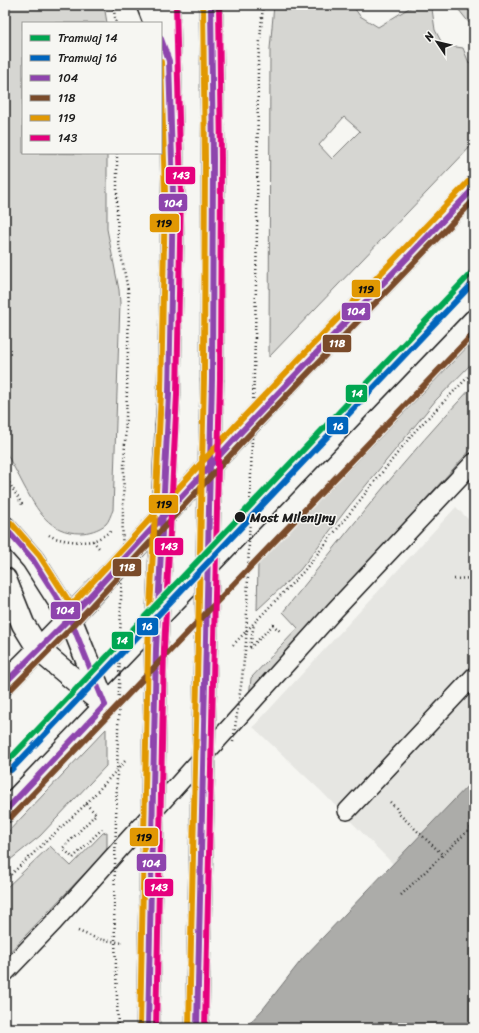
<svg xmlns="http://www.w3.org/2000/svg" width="479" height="1033" font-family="Sriracha,sans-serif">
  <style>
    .built { fill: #e6e6e2 }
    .green { fill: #d6d6d2; stroke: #797977; fill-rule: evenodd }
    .water { fill: #acaca9; stroke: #727271 }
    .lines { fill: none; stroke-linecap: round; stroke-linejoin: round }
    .lane-casing { stroke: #1c1c1c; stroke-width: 20 }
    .secondary-casing { stroke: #1c1c1c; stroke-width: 25 }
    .primary-casing { stroke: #1c1c1c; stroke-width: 25 }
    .path { stroke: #1c1c1c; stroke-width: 2.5; stroke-dasharray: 1 3; stroke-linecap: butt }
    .lane { stroke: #f6f6f2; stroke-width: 17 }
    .secondary { stroke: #f6f6f2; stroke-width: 22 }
    .primary { stroke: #f6f6f2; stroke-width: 22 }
    .primary-bridge-casing { stroke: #1c1c1c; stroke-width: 25; stroke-linecap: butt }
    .path-bridge { stroke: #1c1c1c; stroke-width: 2.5; stroke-dasharray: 1 3; stroke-linecap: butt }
    .primary-bridge { stroke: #f6f6f2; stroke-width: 22 }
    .bus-1-casing { stroke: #f6f6f2; stroke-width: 9 }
    .bus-2-casing { stroke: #f6f6f2; stroke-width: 9 }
    .bus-3-casing { stroke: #f6f6f2; stroke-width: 9 }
    .bus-4-casing { stroke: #f6f6f2; stroke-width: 9 }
    .bus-1 { stroke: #8e44ad; stroke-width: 6 }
    .bus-2 { stroke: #7a4b2a; stroke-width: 6 }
    .bus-3 { stroke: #e19803; stroke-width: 6 }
    .bus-4 { stroke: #e5007d; stroke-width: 6 }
    .tram-1-casing { stroke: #f6f6f2; stroke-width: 9 }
    .tram-2-casing { stroke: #f6f6f2; stroke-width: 9 }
    .tram-1 { stroke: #00a651; stroke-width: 6 }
    .tram-2 { stroke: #0065bd; stroke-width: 6 }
    .stop-dot { fill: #1c1c1c; stroke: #f6f6f2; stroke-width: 1.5 }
    .labels { text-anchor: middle; stroke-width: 3; stroke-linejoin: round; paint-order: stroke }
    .stop-label { font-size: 13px; font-weight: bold; fill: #1c1c1c; stroke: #f6f6f2; text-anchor: start }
    .line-badge { stroke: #f6f6f2; stroke-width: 1.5 }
    .badge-label { font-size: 11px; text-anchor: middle; font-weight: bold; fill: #fff }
    .pale-badge-label { font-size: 11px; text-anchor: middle; font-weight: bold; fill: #111 }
  </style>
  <rect width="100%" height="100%" fill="#f6f6f2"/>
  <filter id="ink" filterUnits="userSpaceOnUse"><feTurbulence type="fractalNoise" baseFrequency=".025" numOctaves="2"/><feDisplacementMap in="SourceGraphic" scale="8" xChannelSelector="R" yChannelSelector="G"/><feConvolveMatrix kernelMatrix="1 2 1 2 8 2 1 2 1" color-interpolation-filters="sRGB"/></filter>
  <g filter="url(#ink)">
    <path class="built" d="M456,507L474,525V779L393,864L320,790L253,727Z"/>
    <path class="green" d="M5,5H104L107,23H23V153L107,154V229L119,290L120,303L113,510C111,514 109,521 106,524C99,530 88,533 80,533C49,533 37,510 24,486C18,474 11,462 5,451Z
      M274,5H352L360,16L378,27L414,5H423L432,9L435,30L443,45L463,48L469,63H474V143L269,357L270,49ZM344,117L360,131L332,159L319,145Z
      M455,5H474V29Z
      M474,340V361L436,400L349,506L300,570L257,610L258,564Z
      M474,385V446L305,632L249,697L251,678L298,628L283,612C345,535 406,456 474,385Z
      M106,729V766L40,836L5,864V835Z
      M107,832V850L5,957V889L50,846L71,866L103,833Z"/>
    <path class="water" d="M474,779V1028H245L263,1009L303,958Z"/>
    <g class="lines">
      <defs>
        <path id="lane" d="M347,811L474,676
          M5,973L54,922L335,610L474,462"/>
        <path id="secondary" d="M5,683C88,603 163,515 242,431C319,349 397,269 474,188
          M5,811L474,321"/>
        <path id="primary" d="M148,5L155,23
          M211,5L213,159L212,379
          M167,425L169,394L173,193L168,5
          M5,528L33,560L70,618L105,705
          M5,579L23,624L39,650L102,703"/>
      </defs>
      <use href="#lane" class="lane-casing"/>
      <use href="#secondary" class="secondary-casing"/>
      <use href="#primary" class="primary-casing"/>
      <path class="path" d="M113,5L116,23
        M117,153V213L118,240L128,290L129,306L127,391L124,467
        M255,338L257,228L258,63L263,5
        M5,476L23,506
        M49,535C58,541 82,543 92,541C99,539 107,534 112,530
        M93,541L99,548
        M454,579L474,578
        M233,645L303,572L415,431L474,371
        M250,647L254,624
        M250,648L273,625L281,632
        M390,802L396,808L399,814L443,855
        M86,804L96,814L63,848L73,858L102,829
        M5,880L86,804L126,760
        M401,895L474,825
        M78,931L98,939L124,943"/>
      <use href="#lane" class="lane"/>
      <use href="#secondary" class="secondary"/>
      <use href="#primary" class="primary"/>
      <defs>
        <path id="primary-bridge" d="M148,1028L156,649L167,425
          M197,1028L212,379"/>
      </defs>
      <use href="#primary-bridge" class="primary-bridge-casing"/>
      <path class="path-bridge" d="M233,742L242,678L246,642L255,338
        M118,1028L114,909L124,467"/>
      <use href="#primary-bridge" class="primary-bridge"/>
      <defs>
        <path id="bus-1" d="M5,528L33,560L70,618L105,705
          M5,683L66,622L242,431L474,188
          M5,811L105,705
          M148,1028L156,649L169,394L173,193L169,61L161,39
          M197,1028L212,379L213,159L211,5"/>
        <path id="bus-2" d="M11,689L72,627L248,436L474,200
          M11,817L474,333"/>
        <path id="bus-3" d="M11,523L39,555L77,614
          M64,613L236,425L468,182
          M140,1028L148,649L161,394L165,193L161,62
          M189,1028L204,379L205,159L203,5"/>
        <path id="bus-4" d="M156,1028L164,649L177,394L181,193L176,5
          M205,1028L220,379L221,159L219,5"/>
      </defs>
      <use href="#bus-1" class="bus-1-casing"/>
      <use href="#bus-2" class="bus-2-casing"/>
      <use href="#bus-3" class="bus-3-casing"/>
      <use href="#bus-4" class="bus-4-casing"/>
      <use href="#bus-1" class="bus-1"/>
      <use href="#bus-2" class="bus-2"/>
      <use href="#bus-3" class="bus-3"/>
      <use href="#bus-4" class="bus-4"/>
      <defs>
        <path id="tram-1" d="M5,764L474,270"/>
        <path id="tram-2" d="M11,770L474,282"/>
      </defs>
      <use href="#tram-1" class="tram-1-casing"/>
      <use href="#tram-2" class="tram-2-casing"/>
      <use href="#tram-1" class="tram-1"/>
      <use href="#tram-2" class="tram-2"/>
    </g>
  </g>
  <circle class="stop-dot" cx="240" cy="517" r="6"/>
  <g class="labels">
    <g class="stop-label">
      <text x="250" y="522">Most Milenijny</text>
    </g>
  </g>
  <g class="line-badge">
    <rect x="165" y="166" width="31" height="19" rx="4" fill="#e5007d"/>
    <rect x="158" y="193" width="30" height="19" rx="4" fill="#8e44ad"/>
    <rect x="149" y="213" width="31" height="20" rx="4" fill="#e19803"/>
    <rect x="351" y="279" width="30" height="19" rx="4" fill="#e19803"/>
    <rect x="341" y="302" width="30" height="19" rx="4" fill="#8e44ad"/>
    <rect x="322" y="334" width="30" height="19" rx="4" fill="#7a4b2a"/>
    <rect x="345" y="384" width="23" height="19" rx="4" fill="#00a651"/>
    <rect x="326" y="416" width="23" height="19" rx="4" fill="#0065bd"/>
    <rect x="148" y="494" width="31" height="20" rx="4" fill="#e19803"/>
    <rect x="154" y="537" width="30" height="19" rx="4" fill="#e5007d"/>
    <rect x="112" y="558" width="30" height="19" rx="4" fill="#7a4b2a"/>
    <rect x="50" y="601" width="31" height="19" rx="4" fill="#8e44ad"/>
    <rect x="136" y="617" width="23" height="19" rx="4" fill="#0065bd"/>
    <rect x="111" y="631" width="23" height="19" rx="4" fill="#00a651"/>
    <rect x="129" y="827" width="30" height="20" rx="4" fill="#e19803"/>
    <rect x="136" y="853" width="31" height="19" rx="4" fill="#8e44ad"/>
    <rect x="144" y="878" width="30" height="19" rx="4" fill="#e5007d"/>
  </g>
  <g class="badge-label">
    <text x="181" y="179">143</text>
    <text x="173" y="207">104</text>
    <text x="356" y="315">104</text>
    <text x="337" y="347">118</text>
    <text x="357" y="397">14</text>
    <text x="338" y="430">16</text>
    <text x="169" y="550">143</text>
    <text x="127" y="571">118</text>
    <text x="65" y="614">104</text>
    <text x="147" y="630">16</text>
    <text x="122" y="644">14</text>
    <text x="151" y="867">104</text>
    <text x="159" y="891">143</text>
  </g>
  <g class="pale-badge-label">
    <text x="164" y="227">119</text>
    <text x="366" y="293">119</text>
    <text x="164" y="508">119</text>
    <text x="144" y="841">119</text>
  </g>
  <rect width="479" height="1033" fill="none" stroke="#f6f6f2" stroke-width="20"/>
  <rect x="10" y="10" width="459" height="1013" fill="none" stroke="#1c1c1c" stroke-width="1.5" filter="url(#ink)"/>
  <rect x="22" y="22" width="140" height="132" fill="#f6f6f2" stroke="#9f9f9c"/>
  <rect x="30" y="35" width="20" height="6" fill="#00a651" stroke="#9f9f9c"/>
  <text x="58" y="42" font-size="12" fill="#1c1c1c">Tramwaj 14</text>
  <rect x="30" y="55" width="20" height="6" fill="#0065bd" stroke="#9f9f9c"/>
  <text x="58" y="62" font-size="12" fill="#1c1c1c">Tramwaj 16</text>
  <rect x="30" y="75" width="20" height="6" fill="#8e44ad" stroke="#9f9f9c"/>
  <text x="58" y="82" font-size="12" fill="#1c1c1c">104</text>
  <rect x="30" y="95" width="20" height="6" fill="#7a4b2a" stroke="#9f9f9c"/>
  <text x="58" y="102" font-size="12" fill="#1c1c1c">118</text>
  <rect x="30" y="115" width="20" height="6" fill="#e19803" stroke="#9f9f9c"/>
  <text x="58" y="122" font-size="12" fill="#1c1c1c">119</text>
  <rect x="30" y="135" width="20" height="6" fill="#e5007d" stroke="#9f9f9c"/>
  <text x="58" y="142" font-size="12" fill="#1c1c1c">143</text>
  <g transform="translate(437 42) rotate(305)" stroke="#f6f6f2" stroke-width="3" paint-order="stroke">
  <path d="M0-3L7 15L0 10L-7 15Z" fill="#1c1c1c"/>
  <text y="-6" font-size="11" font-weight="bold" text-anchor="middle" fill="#1c1c1c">N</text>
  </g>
</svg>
